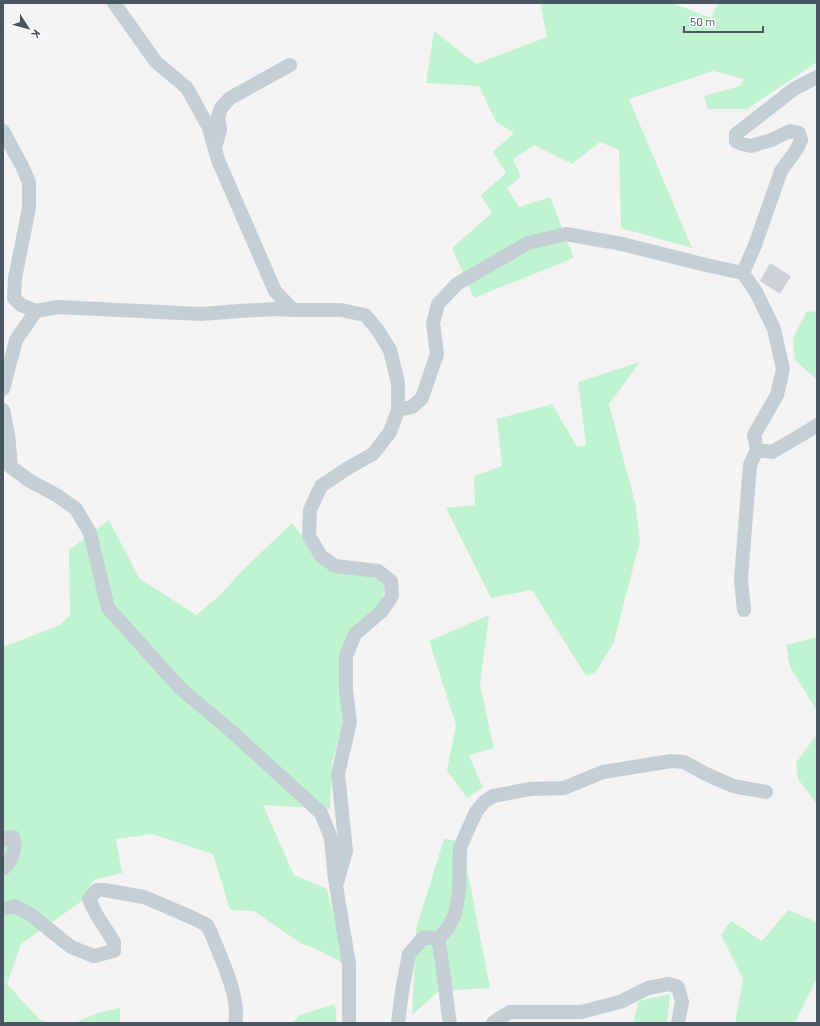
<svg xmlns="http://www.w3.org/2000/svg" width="820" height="1026" font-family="Barlow,sans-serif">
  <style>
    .green { fill: #c0f4d1 }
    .building { fill: #ced2d8 }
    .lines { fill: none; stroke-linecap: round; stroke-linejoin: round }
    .minor { stroke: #c3ced5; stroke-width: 14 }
  </style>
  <rect width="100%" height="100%" fill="#f5f3f3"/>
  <path class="green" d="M540,3H672L711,18L718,3H815L817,7V62L747,109H708L704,96L740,86L744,79L713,71L629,99L692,248L621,228L619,150L600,142L572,164L534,145L513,159L521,177L507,188L519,207L550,197L574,258L474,298L452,248L492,213L481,195L506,173L493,152L514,133L496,122L479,86L426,83L434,31L476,64L547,37Z
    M807,311L817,312V380L795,360L793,338Z
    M640,362L609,404L635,502L640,541L614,642L596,672L586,676L532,590L491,598L446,508L475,505L474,476L502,466L497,419L552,404L577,447L586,445L578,382Z
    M109,520L139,578L196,615L218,597L242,571L292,523L327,567L374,576L386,586L380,604L345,642L344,719L332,763L330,809L263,805L294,875L327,889L345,964L314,948L302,944L254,911L230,910L213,854L152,834L116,839L122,873L94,880L82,901L21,944L7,984L39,1019L51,1023H3V647L60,625L70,615L69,550Z
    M489,615L480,685L494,748L469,755L483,788L467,798L447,771L456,725L429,641Z
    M817,637V711L790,667L786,645Z
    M817,734V804L798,779L796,763Z
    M444,839L454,840L464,853L490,988L439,991L412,1015L416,929Z
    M788,910L817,922V983L815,982L795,1023H735L743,979L721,935L731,921L762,941Z
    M670,994L667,1023H633L639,1001Z
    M335,1004L337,1023H292L300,1015Z
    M120,1008V1023H74L98,1013Z"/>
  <path class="building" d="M770,263L791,276L780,294L760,281Z"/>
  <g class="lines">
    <path class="minor" d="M114,3L156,62L187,88L209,128L218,160L275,291L293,310H341L365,315L377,329L390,350L398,383V410L390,432L373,454L348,468L321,486L310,510L309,536L321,556L335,566L378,571L391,581L392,596L381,612L355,634L346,656V690L350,722L338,774L346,851L336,886L349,964V1023
      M3,131L22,166L29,182V208L15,278L14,298L21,305L36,311
      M215,148L220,130L218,117L221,108L230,98L290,65
      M743,273L755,245L781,171L797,149L801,140L799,133L790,131L771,140L751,146L742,144L736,141V134L794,89L817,77
      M3,389L16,340L36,311L58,307L201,314L240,311L276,309L293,310
      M3,410L8,434L11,467L30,481L58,496L76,509L90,533L108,608L181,689L230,730L321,813L331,838L335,880
      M398,410L412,407L422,398L437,354L433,323L438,304L457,284L528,243L566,234L622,244L706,265L743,273L756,292L774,329L783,369L777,395L754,435L757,450L772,452L808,431L817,425
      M744,610L741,579L750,465L757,450
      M3,840L5,838L13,837C17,847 12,862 3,869
      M3,909L15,906L30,914L71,947L94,956L114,951V942L96,914L89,899L97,890H104L144,897L193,918L207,925L211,933C220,956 241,999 235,1023
      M438,939L448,928L455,914L459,892L460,848L466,834L476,812L484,802L493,796L530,789L564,788L603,772L671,761L684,762L706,774L733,786L766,792
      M398,1023L402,991L409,954L424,937L438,939C444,967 445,995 450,1023
      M493,1023L498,1019L510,1012H581L620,1002L648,988L669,984L678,987L682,1002L678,1023"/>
  </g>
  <rect width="820" height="1026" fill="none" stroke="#485762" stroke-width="8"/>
  <g transform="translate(28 28) rotate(126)" stroke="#ffffff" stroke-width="3" paint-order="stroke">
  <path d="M0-3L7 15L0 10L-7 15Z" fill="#485762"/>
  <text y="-6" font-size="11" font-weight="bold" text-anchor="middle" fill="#485762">K</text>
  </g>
  <path d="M684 26v6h79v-6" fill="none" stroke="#485762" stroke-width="2"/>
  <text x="690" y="26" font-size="12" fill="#485762" stroke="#ffffff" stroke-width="3" paint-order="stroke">50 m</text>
</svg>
